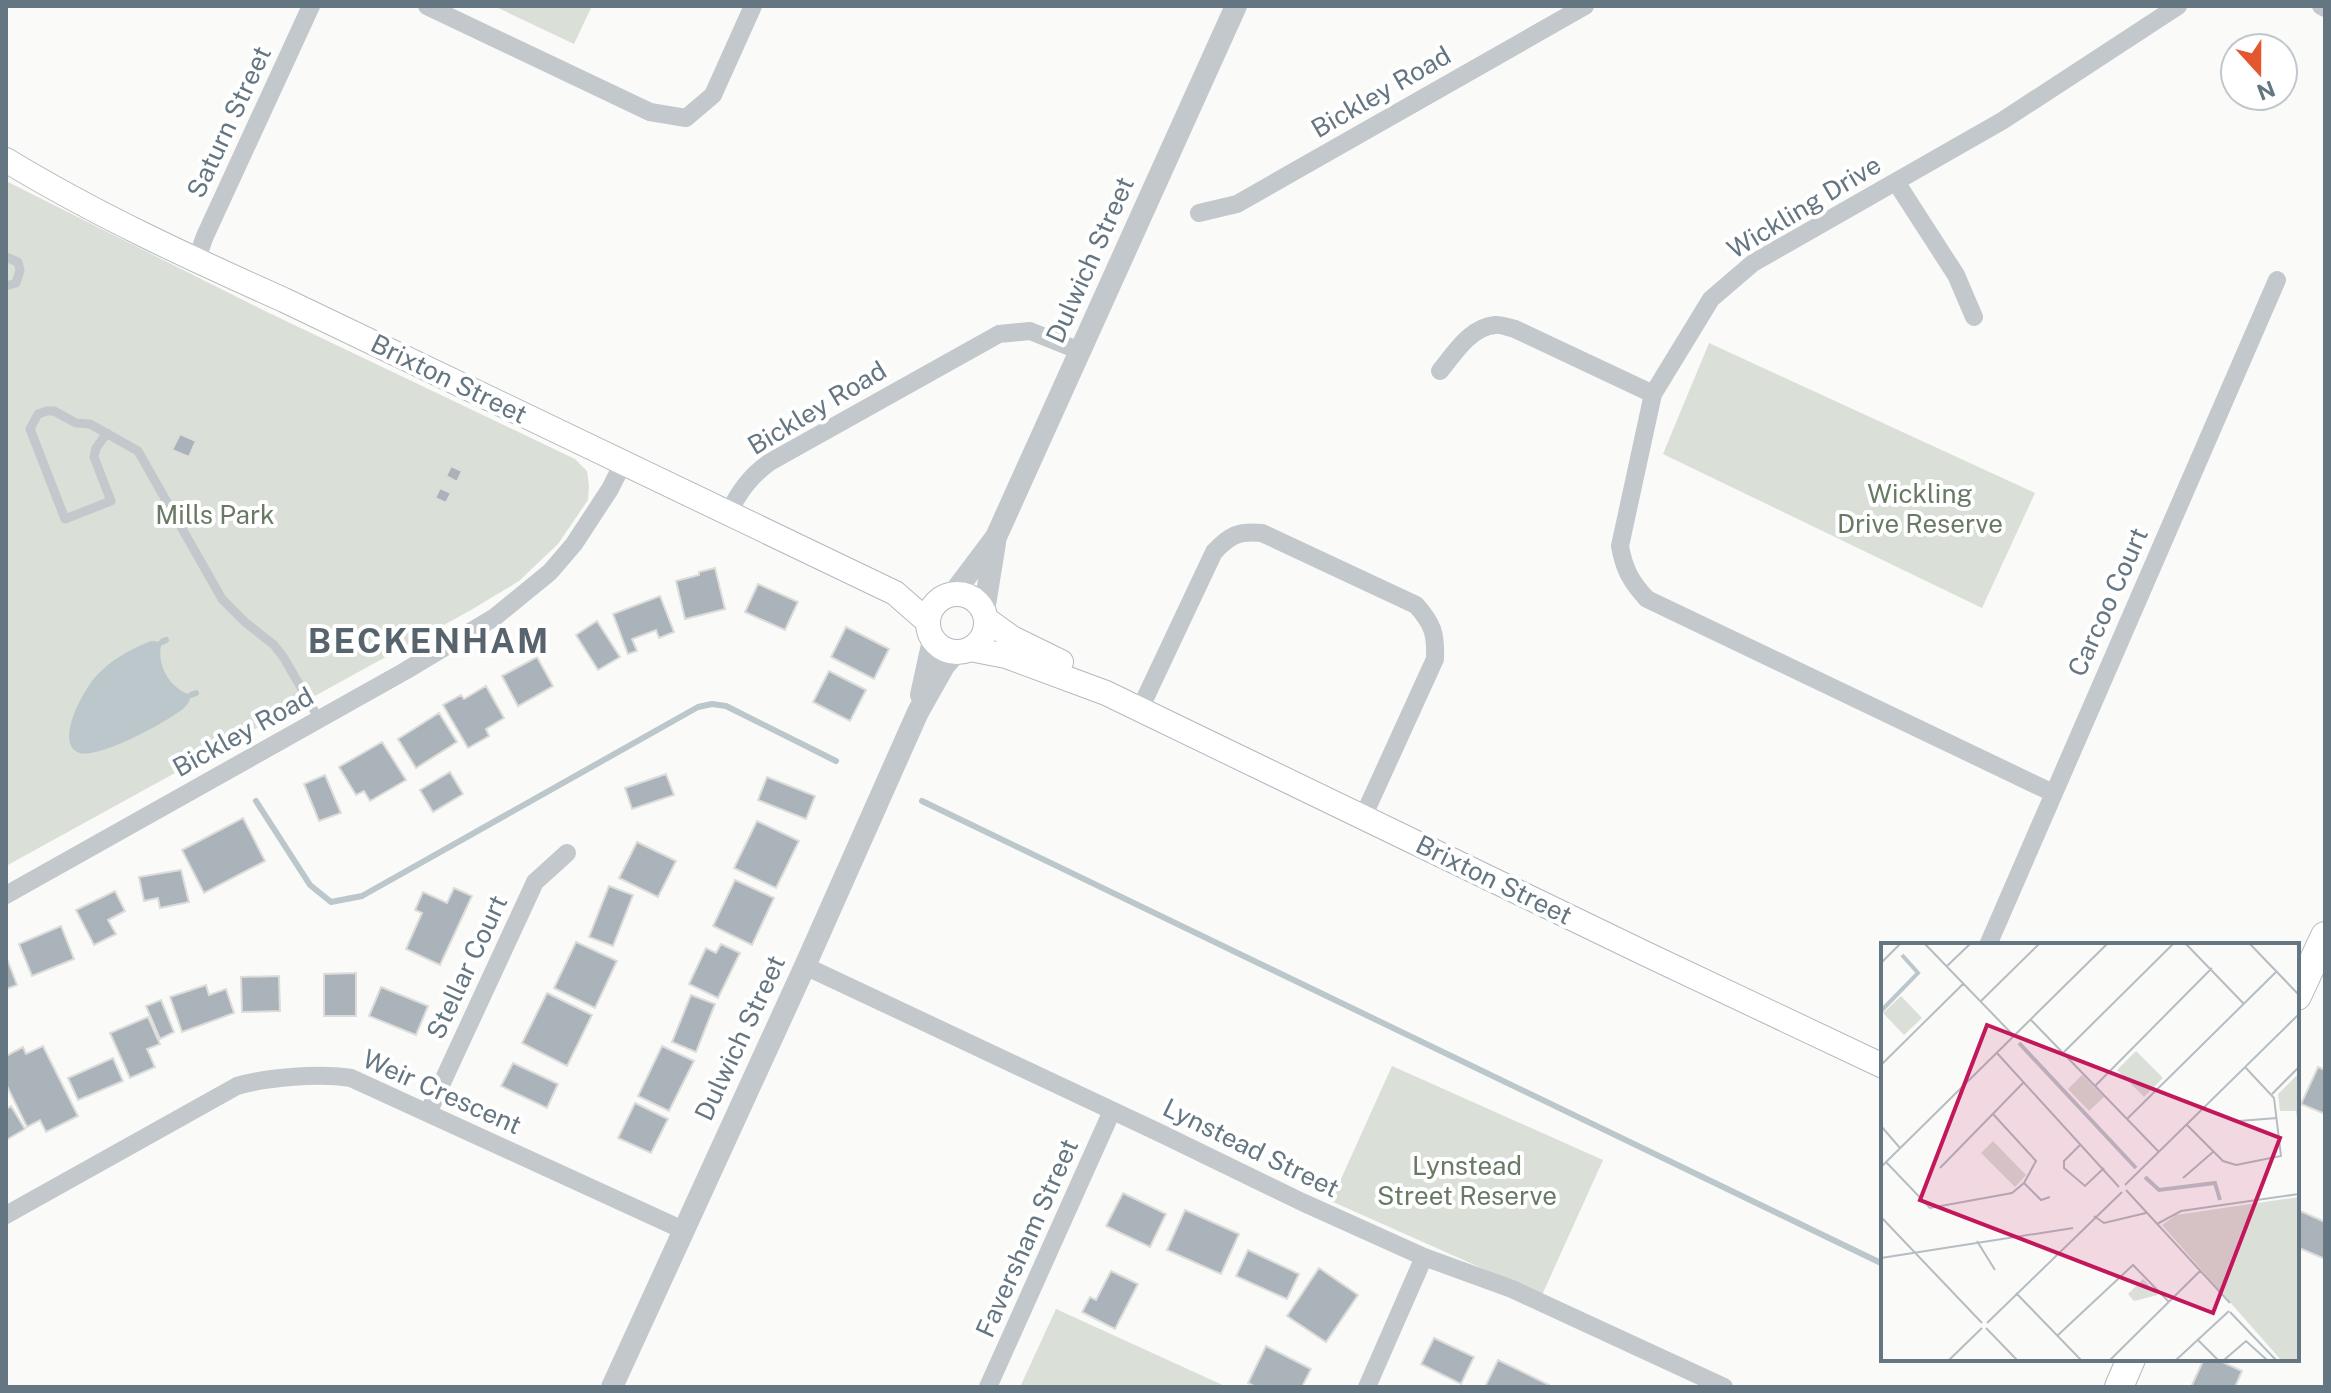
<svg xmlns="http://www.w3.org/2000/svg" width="2331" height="1393" font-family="'Public Sans',sans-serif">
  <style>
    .green { fill: #dadfd7 }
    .water { fill: #bbc7cb }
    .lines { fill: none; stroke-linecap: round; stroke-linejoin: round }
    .stream { stroke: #bbc7cb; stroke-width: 6 }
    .building { fill: #aab3b9; stroke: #dcdcda; stroke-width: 2 }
    .secondary-casing { stroke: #b3babf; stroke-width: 26 }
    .primary-casing { stroke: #b5babe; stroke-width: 30 }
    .service { stroke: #c3c8cc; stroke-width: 9 }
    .minor { stroke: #c3c8cc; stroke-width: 18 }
    .tertiary { stroke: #c3c8cc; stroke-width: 22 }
    .secondary { stroke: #fff; stroke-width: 24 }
    .primary { stroke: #fff; stroke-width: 28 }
    .labels { text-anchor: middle; stroke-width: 8; stroke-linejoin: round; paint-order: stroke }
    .street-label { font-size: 26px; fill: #657683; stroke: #fff }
    .park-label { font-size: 26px; fill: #687a64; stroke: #fff }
    .district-label { font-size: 34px; font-weight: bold; letter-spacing: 2px; fill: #57646e; stroke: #fff }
    .inset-river { fill: none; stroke: #bbc7cb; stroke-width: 4 }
    .inset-road { fill: none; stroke: #b5bdc2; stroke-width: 2 }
    .view { fill: #c2185b; fill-opacity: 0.15; stroke: #c2185b; stroke-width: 4 }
    .inset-edge { fill: none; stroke: #657683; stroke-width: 4 }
  </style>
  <rect width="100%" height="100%" fill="#fafaf8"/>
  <path class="green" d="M494,6H592L574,44Z
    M6,181L265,311L575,459L587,471L589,486L588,500L558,544L519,581L471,610L6,866Z
    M1709,343L2035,493L1982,608L1663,454Z
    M1392,1066L1603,1160L1542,1295L1331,1201Z
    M1056,1309L1227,1387H1020Z"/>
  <path class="water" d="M151,641L162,642C155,664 170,689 191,695C190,700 189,702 186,706C172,720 99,759 80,753C52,744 86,685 99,673C114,658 131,649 151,641Z"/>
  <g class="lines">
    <path class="stream" d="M162,642L166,640
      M191,695L196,693
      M256,801L310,885L331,902L362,896L698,707L712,704L726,706L836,761
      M922,801L1883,1264"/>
  </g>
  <path class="building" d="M180,434L196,441L189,457L172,450Z
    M451,466L462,471L457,482L446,476Z
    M440,488L451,493L446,503L435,498Z
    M715,568L725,609L685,619L676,581L699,575V572Z
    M758,584L798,602L785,630L745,612Z
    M660,596L674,632L659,638L656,630L632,639L637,651L628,654L613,614Z
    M597,621L620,657L598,670L576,635Z
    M846,627L889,649L874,679L831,657Z
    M537,657L553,686L518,706L502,676Z
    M829,671L866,690L850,721L813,702Z
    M486,686L504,718L486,729L489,736L468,748L443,705L461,695L464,699Z
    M439,713L457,742L416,768L398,739Z
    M382,742L406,780L370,801L364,791L356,795L339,767Z
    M450,772L463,794L433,812L420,790Z
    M666,774L674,795L632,809L625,788Z
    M325,775L341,813L319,821L304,784Z
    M767,777L815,796L806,819L758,800Z
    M243,818L265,861L204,893L182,850Z
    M757,821L799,841L776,888L734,868Z
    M637,842L676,861L658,897L619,878Z
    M181,870L189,902L160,908L158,898L144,901L139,877Z
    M735,880L774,898L752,945L713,926Z
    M609,886L633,895L613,946L589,937Z
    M454,888L472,896L440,965L406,949L422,913L415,910L423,892L447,903Z
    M115,891L125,911L108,920L116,934L94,945L76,910Z
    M61,926L74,959L32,976L19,944Z
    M576,942L617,961L595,1008L554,988Z
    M721,944L740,953L718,998L689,984L706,948L716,953Z
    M6,956L17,985L6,989Z
    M356,973V1016H324V974Z
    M279,976L280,1011L242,1012L241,977Z
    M206,985L209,995L226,989L234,1013L182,1032L170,997Z
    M381,987L428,1006L416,1035L369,1016Z
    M547,993L592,1015L567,1066L522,1043Z
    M691,995L715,1004L696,1052L672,1042Z
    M161,1000L174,1032L160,1039L146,1006Z
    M148,1017L160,1044L147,1049L155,1067L130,1078L110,1033Z
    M43,1046L78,1116L46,1132L40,1120L27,1127L6,1084V1056L23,1047L26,1054Z
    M662,1046L694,1061L669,1111L638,1096Z
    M113,1058L123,1081L78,1100L68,1078Z
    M513,1063L558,1084L547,1108L501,1086Z
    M2318,1067L2325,1070V1114L2301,1104Z
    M635,1103L668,1119L651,1153L618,1138Z
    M11,1106L25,1129L6,1140V1109Z
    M1123,1193L1166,1214L1150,1247L1106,1226Z
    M1185,1210L1239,1234L1221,1274L1167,1250Z
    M2298,1210L2325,1222V1259L2297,1247Z
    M1248,1250L1299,1274L1287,1299L1236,1276Z
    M1319,1268L1358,1295L1326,1342L1287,1316Z
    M1111,1271L1138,1284L1115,1329L1082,1312L1090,1297L1096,1300Z
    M1434,1338L1474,1357L1461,1384L1421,1364Z
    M1266,1346L1311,1369L1302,1387H1256L1248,1383Z
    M2204,1359H2216L2242,1371L2235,1387H2191Z
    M1498,1360L1549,1385L1548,1387H1485Z"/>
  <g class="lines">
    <defs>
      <path id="secondary" d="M6,160C95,214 190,258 284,300L895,593L927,621
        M928 623a29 29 0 1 1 58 0a29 29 0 1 1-58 0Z
        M987,620L1012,638L1061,662
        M970,649L1006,656L1106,693L1644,953L1883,1066"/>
      <path id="primary" d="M2297,996L2325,936
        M2119,1387L2131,1359"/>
    </defs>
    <use href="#secondary" class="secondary-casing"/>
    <use href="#primary" class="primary-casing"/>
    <path class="service" d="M6,257L18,262L20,270L16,283L6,286
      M107,433L96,448L94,457L111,501L65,519L30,429L38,414L47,411H54L76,423L90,424L138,451L222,599L245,622L274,645L284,658L319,719"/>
    <path class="minor" d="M427,6L650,112L686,118L713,95L753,6
      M2321,6L2325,8
      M1896,182L1956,275L1974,317
      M1199,213L1237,204L1585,6
      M196,261L205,236L311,6
      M1440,371C1454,354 1470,327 1495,325C1501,324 1509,328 1515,329L1653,394
      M728,514C739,492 750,476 770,462L999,334L1030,331L1080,351
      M1140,709L1214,552C1230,535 1238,531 1262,533L1416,605C1433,624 1436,634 1435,659L1363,817
      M2053,793L1647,599C1631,582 1624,569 1620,546L1653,394L1711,299L1753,263L2002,121L2178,6
      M6,895L405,671L495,617L550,572L574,544L610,489L623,463
      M1988,945L2277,280
      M805,966L1160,1133L1302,1202L1424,1257L1512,1289L1724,1387
      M428,1113L535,882L567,853
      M6,1215L237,1086C268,1077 319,1073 351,1078L683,1230
      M988,1387L1112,1111
      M1367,1387L1424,1257"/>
    <path class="tertiary" d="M953,594L996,537L1236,6
      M984,611L995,543
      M921,695L933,640
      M612,1387L805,966L918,712L944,666L955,653"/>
    <use href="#secondary" class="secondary"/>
    <use href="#primary" class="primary"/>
  </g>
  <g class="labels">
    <g class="street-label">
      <text transform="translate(1381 92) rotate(-30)" y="9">Bickley Road</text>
      <text transform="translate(229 122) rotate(-65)" y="9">Saturn Street</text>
      <text transform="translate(1804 207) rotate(-31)" y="9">Wickling Drive</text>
      <text transform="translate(1090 260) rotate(-66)" y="9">Dulwich Street</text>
      <text transform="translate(449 379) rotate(26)" y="9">Brixton Street</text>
      <text transform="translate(817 408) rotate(-31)" y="9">Bickley Road</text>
      <text transform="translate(2108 602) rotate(-66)" y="9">Carcoo Court</text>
      <text transform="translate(243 732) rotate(-29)" y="9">Bickley Road</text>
      <text transform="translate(1494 880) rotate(26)" y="9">Brixton Street</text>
      <text transform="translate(467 967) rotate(-65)" y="9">Stellar Court</text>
      <text transform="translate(740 1038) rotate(-65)" y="9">Dulwich Street</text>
      <text transform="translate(442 1092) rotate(24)" y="9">Weir Crescent</text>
      <text transform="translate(1251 1148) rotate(26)" y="9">Lynstead Street</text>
      <text transform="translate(1027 1238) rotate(-66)" y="9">Faversham Street</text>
    </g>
    <g class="park-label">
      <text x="1920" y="503">Wickling<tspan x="1920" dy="30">Drive Reserve</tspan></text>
      <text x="215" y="524">Mills Park</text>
      <text x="1467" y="1175">Lynstead<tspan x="1467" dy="30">Street Reserve</tspan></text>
    </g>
    <g class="district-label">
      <text x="429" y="653">BECKENHAM</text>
    </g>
  </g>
  <g transform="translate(1881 943)">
    <rect width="418" height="418" fill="#fafaf8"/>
    <path d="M20,53L41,75L23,92L2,70ZM255,108L282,135L263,154L236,127ZM418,130V189L415,168H399L397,151ZM201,132L223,154L208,168L187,146ZM112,198L145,232L134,244L100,210ZM418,254V417H400L281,282L295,272ZM262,336L277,352L253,358L247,351Z" fill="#dadfd7"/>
    <path class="inset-river" d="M0,68L37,30L21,12M138,100L255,225M264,234L278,247L334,240L339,257"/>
    <path class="inset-road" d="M44,1L133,93M305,1L363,61M369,1L418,52M0,20L19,1M66,23L89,1M100,58L158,1M150,77L278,209M115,109L238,244M181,111L292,1M0,122L83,40M214,143L331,25M391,151L418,124M246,176L395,29M358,178L396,175M306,182L342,218L355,222L400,213L393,155L364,124M0,183L19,205M200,201L183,218V225L204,243L223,225M5,219L49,265L131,250L143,240L155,218L112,171M0,224L226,1M59,225L142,140M302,235L332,209M143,240L160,257L169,254M244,242L418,71M245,247L349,360M213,273L223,280L265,270M0,274L101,380M276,281L300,268L418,251M96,298L114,327M0,315L192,285M135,350L200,417M349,369L395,417M106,380L241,249M105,385L136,417M176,393L252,322L288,359M316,396L337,417M68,417L101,385M229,417L320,327M295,417L348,368M343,417L365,398L386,417"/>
    <path class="view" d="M106,82L399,195L332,370L39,257Z"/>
    <rect width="418" height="418" class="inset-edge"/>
  </g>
  <rect width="2331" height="1393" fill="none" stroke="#657683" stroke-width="16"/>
  <g transform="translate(2259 72) rotate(159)"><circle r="38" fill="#ffffff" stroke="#c1c8cd" stroke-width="2"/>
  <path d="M0-6L14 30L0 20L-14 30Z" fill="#e4572e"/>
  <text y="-12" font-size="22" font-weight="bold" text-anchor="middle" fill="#657683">N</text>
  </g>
</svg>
